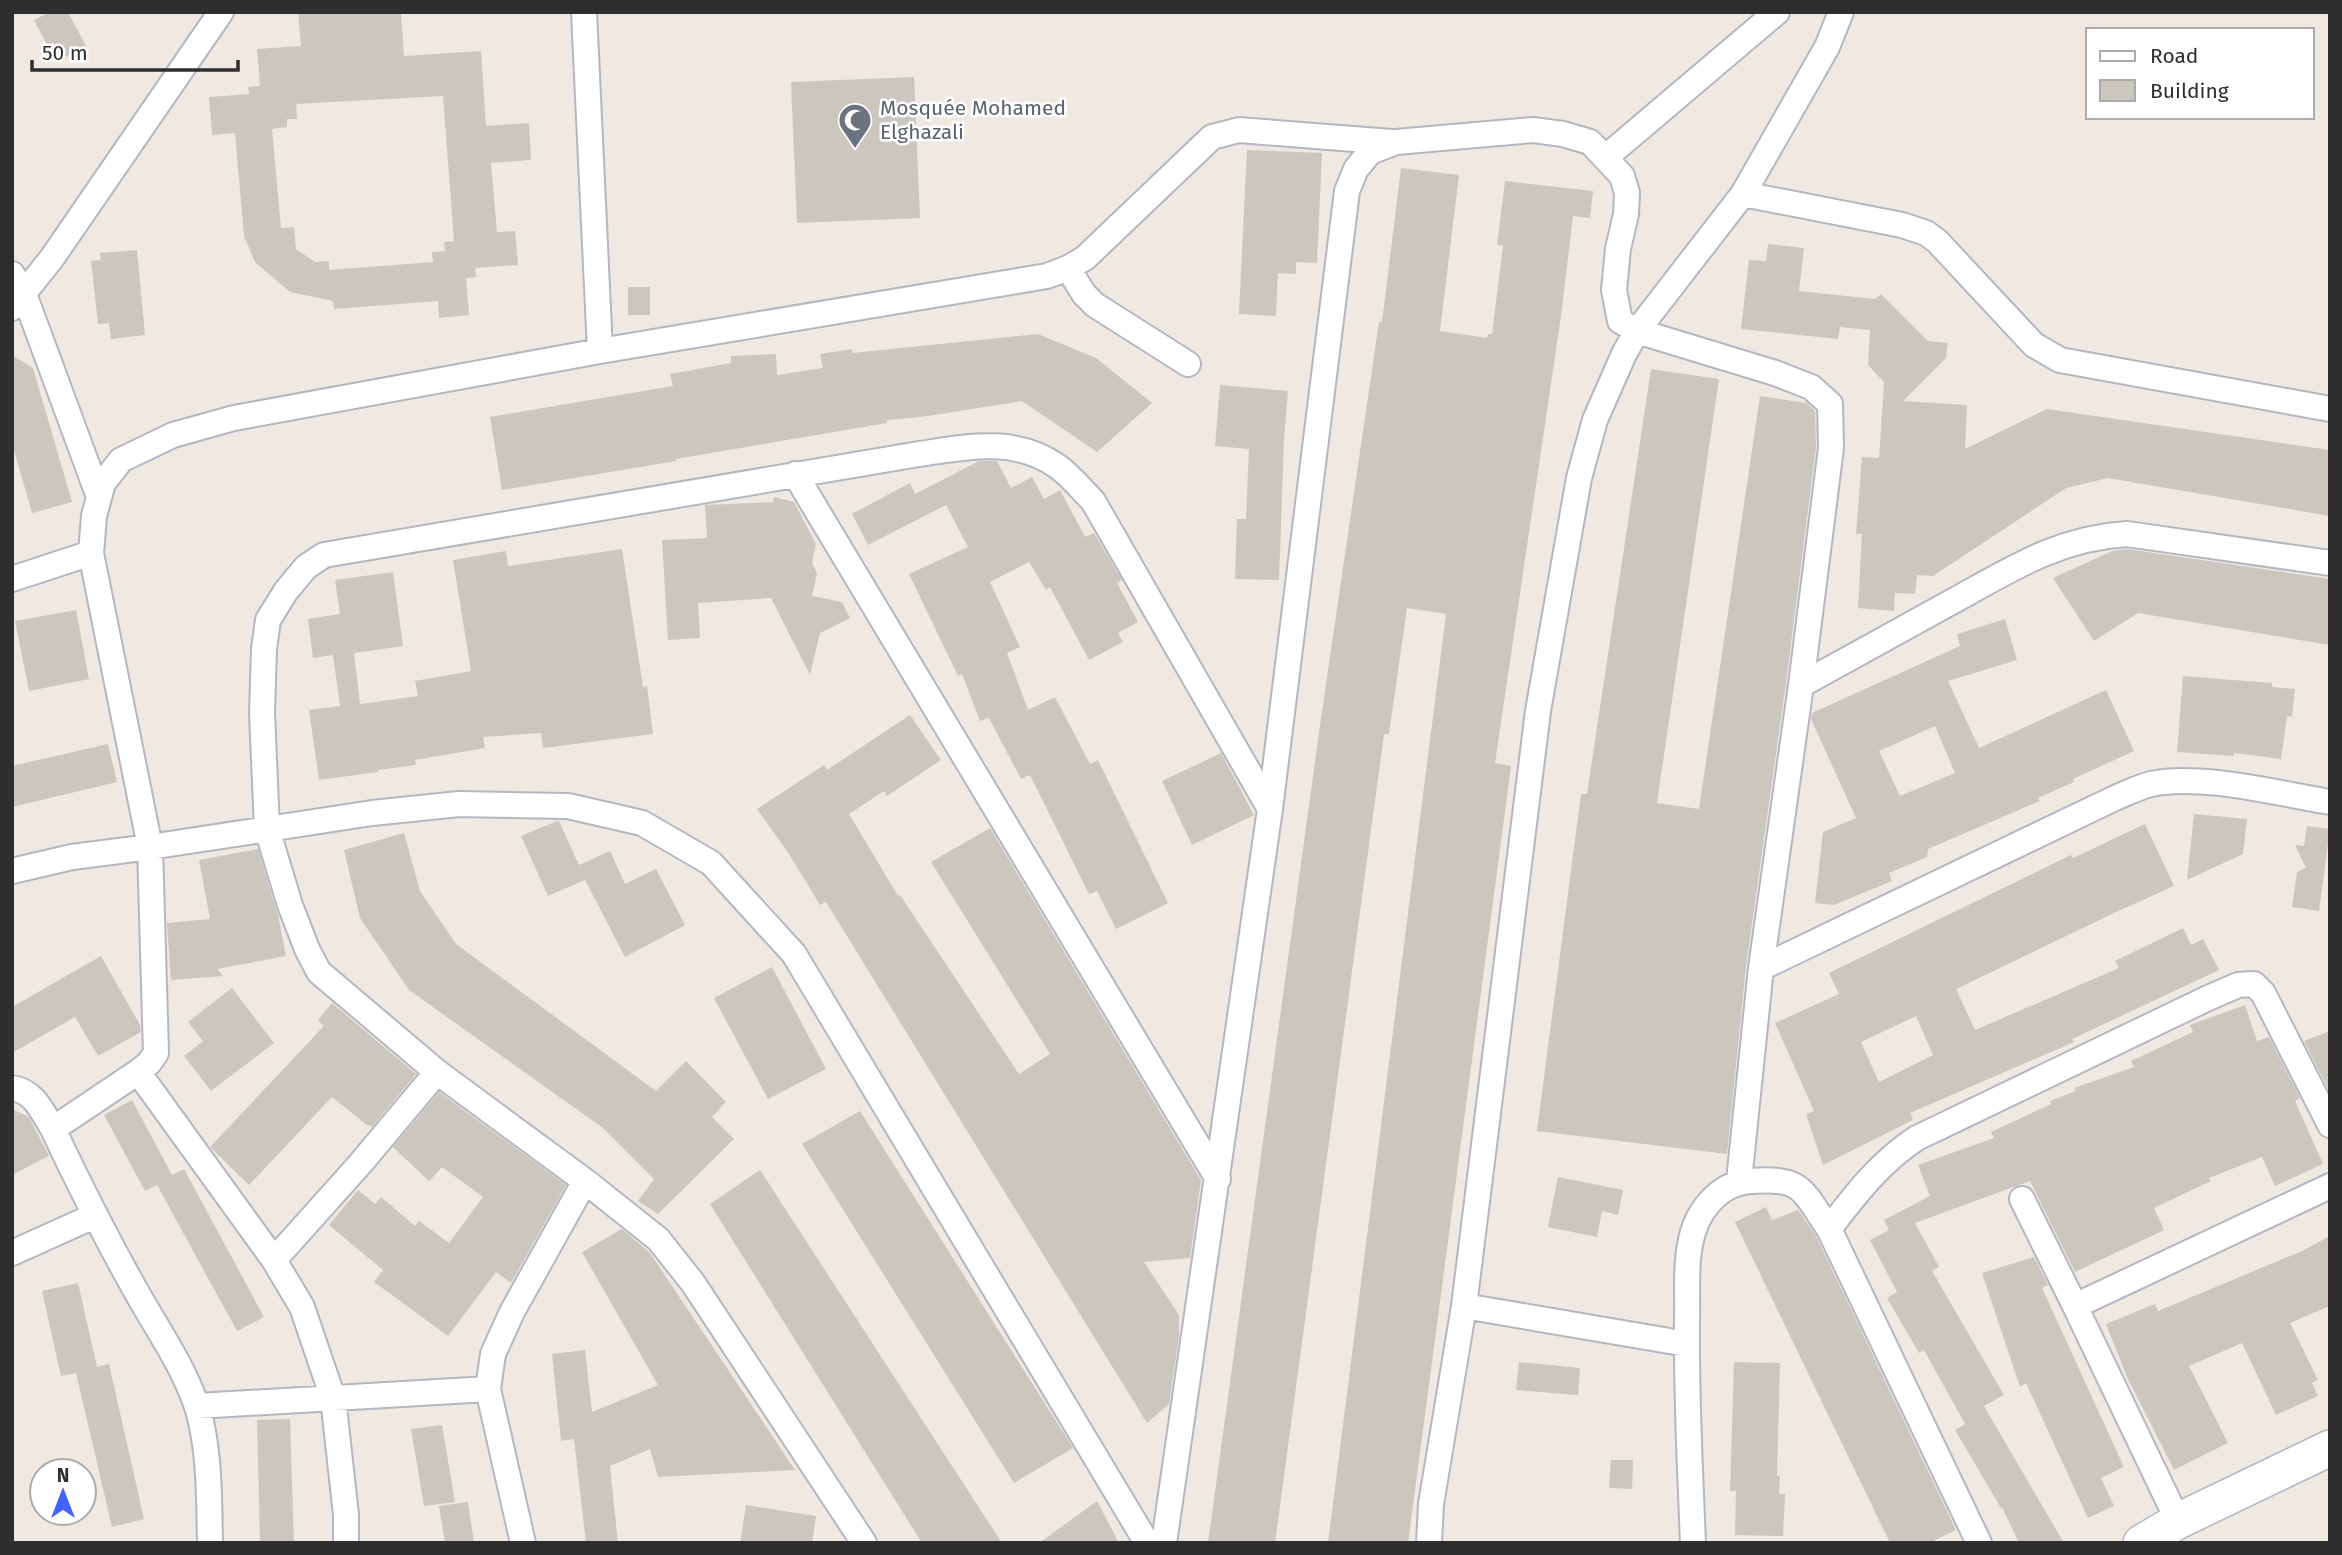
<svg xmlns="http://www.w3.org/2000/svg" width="2342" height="1555" font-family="'Fira Sans',sans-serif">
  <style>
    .building { fill: #cbc7bf; fill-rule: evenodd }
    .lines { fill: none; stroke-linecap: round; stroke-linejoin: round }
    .street-casing { stroke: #b4b7c1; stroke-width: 28 }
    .secondary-casing { stroke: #b4b7c1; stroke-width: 38 }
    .street { stroke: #fff; stroke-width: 24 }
    .secondary { stroke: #fff; stroke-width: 35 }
    .labels { text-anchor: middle; stroke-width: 5; stroke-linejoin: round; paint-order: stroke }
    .worship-label { font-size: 21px; fill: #5b616d; stroke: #fff; text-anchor: start }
  </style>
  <rect width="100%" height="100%" fill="#efe9e1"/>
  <path class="building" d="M50,12H68L86,46L56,62L34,20Z
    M298,12H401L404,56L481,51L486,126L529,123L531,160L491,163L497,232L515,231L518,265L475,268L476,277L466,278L469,315L439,318L438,301L334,309L333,301L290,292L255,262L244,236L235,133L212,135L209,97L249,94L248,87L260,86L257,49L301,46ZM443,96L454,241L444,242L445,251L432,252L433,262L329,270V261L315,262L296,249L294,227L281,228L272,129L287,127V119H297L296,104Z
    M914,77L920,218L797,223L791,82Z
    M1247,150L1322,153L1317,263L1296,262V274L1278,273L1276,316L1239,314Z
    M1401,168L1459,175L1440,331L1487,338L1488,334H1492L1503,246L1497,245L1505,181L1593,191L1590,218L1573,216L1561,316L1495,763L1511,766L1408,1543H1328L1446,614L1407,608L1389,734H1384L1275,1543H1208L1320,725L1379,322H1382Z
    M1768,244L1804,248L1799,291L1875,299L1881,294L1928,341L1948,343L1946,358L1903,401L1967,405L1965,449L2047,409L2330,450V516L2108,478L2066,488L1933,576L1917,575L1915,594L1895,593L1894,611L1858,608L1862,534H1856L1862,457L1879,458L1884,382L1868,365L1870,330L1840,327L1838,339L1741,329L1749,260L1766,261Z
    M137,250L145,335L111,339L109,323L98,324L91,261L101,260L100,253Z
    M628,287H650V315H628Z
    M1038,334L1096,358L1152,403L1097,452L1022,401L921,417L887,420V423L676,459V461L502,490L490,417L673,386L670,374L731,363V356L776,354L777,375L823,368L820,354L852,349V353Z
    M12,355L33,368L72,502L32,513L12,443Z
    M1651,369L1719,379L1657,803L1699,809L1760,396L1807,403L1815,411L1816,447L1786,683L1746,966L1727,1154L1537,1131L1581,794H1587Z
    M1220,385L1288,391L1284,440L1279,580L1235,579L1237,519H1246L1249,449L1215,446Z
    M979,461H997L1011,488L1032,477L1044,499L1060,490L1085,537L1094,533L1122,580L1117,583L1138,622L1118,633L1123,642L1089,660L1050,587L1046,590L1029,562L990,582L1020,647L1007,653L1028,710L1055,697L1090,764L1098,760L1168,903L1116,929L1097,891L1089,894L1030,775L1021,779L989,718L980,721L962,674L958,676L909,574L968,547L946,505L868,545L852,514L910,483L915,494Z
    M774,497L794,502L816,544L812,563L817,573L812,596L842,602L850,618L820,633L810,675L771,598L698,603L700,638L668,640L662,540L707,538L705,505L773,502Z
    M622,549L643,687L647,686L653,734L543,748L541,733L483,737L485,748L415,760L416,765L378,770V772L319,780L309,710L340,706L333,655L313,658L308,619L340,614L335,580L393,572L403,646L354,653L360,704L418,696L415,681L471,671L453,560L506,551L508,566Z
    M2127,549L2330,579V645L2138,613L2094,641L2053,578L2112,551Z
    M76,610L89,679L29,691L15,621Z
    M2005,619L2017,660L1948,681L1979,748L2106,690L2134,751L2073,779L2074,782L2038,798L2040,801L1928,849L1927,857L1889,873L1892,881L1834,905L1815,903L1823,832L1856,818L1811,719L1812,713L1960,646L1957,634ZM1935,726L1955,773L1900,796L1879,751Z
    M2183,676L2272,683V687L2295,689L2292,717L2287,716L2281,759L2234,753V756L2177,752Z
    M910,715L941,760L887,796L884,791L849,814L898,896L900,895L1019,1074L1050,1054L931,862L990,828L1201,1180L1190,1258L1144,1262L1179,1315V1336L1169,1404L1147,1423L826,902L820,905L789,854L757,809L824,765L827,770Z
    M108,744L117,782L12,807V766Z
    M1221,753L1254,815L1192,845L1162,781Z
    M2194,814L2247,819L2243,854L2187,880Z
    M557,821H559L579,865L610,851L625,884L656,869L685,925L625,957L585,880L548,896L521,836Z
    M2145,824L2174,886L2116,912L1956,989L1975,1030L2119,968L2115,961L2183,928L2191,945L2203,939L2219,970L2072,1039L2074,1042L1910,1113L1913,1120L1823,1165L1806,1114L1814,1111L1775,1023L1839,994L1829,973L2071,855L2073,858ZM1916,1016L1933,1055L1879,1082L1861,1042Z
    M2307,826L2330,829L2319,911L2292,907L2297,872L2306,868L2295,845L2304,846Z
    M404,833L420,891L456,944L656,1091L686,1061L726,1102L712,1117L734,1139L658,1214L638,1201L654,1179L603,1128L409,990L360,918L344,850Z
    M258,849L278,915L286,956L217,969L223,976L171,980L167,923L210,919L199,860Z
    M101,956L140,1025L141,1032L98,1056L75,1017L12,1053V1007Z
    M772,967L826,1069L768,1099L714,998Z
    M232,988L274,1043L211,1091L184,1056L203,1041L188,1022Z
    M332,1003L416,1074L372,1127L369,1125L368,1126L332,1097L249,1185L210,1147L324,1026L318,1020Z
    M2245,1005L2257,1041L2269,1037L2300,1098L2295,1101L2323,1164L2275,1186L2262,1157L2209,1178L2211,1181L2154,1208L2164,1230L2075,1272L2030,1181L1915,1223L1939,1267L1932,1271L2004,1395L1984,1406L2064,1543H2019L2002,1507L2001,1508L1955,1430L1965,1424L1924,1350L1919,1353L1887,1298L1897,1292L1870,1240L1889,1230L1884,1220L1930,1196L1918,1165L1994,1138L1991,1132L2051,1104L2050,1101L2076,1091L2074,1088L2134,1067L2131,1061L2193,1032L2190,1025Z
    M2330,1031V1087L2328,1088L2304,1041Z
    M439,1092L566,1185L511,1283L496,1272L448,1336L374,1282L383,1270L329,1225L358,1190L375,1204L381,1197L415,1226L419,1221L449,1243L483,1197L442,1167L429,1181L393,1147Z
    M132,1100L172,1175L184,1169L264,1317L237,1331L157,1185L145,1191L104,1115Z
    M12,1109L29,1117L49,1156L12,1175Z
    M860,1111L1073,1448L1014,1483L802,1144Z
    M760,1170L1002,1543H922L710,1204Z
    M1558,1177L1623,1190L1618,1215L1602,1211L1597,1237L1548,1227Z
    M1766,1207L1772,1220L1798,1210L1816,1236L1956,1530L1929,1543H1890L1735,1222Z
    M622,1229L650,1253L795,1470L658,1477L650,1449L610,1466L618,1543H586L574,1439L561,1441L552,1354L585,1350L592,1412L658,1385L582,1252Z
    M2330,1236V1306L2290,1323L2318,1380L2312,1383L2318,1396L2276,1415L2242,1343L2189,1366L2228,1443L2174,1470L2127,1377L2106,1324L2155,1304L2158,1311L2302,1251Z
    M2034,1257L2048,1285L2042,1288L2124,1467L2101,1478L2114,1506L2088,1518L2026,1383L2020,1387L1982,1273Z
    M78,1283L97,1367L109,1364L144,1519L112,1527L76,1373L61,1376L42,1291Z
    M1519,1362L1580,1368L1578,1395L1516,1390Z
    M1734,1362L1780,1363L1777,1476H1780L1779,1494H1785L1783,1536L1735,1535L1736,1491H1730Z
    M290,1419L294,1543H260L257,1420Z
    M442,1425L455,1502L424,1506L411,1429Z
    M1611,1460H1633L1632,1489L1609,1488Z
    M1097,1501L1119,1543H1039Z
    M468,1502L474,1543H445L439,1506Z
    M746,1505L816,1516L812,1543H740Z"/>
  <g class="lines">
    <defs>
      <path id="street" d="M1606,157L1777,12
        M1743,194L1902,225L1926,233L1937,241L2034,345L2060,360L2330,409
        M1068,268L1084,294L1095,305L1188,364
        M12,274L24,294L99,497
        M12,308L52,258L221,12
        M600,351L1047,276L1068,268L1085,258L1212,137L1239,130L1392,142
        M795,474L1218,1179
        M12,579L91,553
        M1801,685C1849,658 1898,632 1946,605C2007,572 2056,538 2127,534L2330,563
        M12,871L72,857L150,847L372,813L459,804L568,806L642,823L711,863L794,954L1147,1543
        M1761,968L2115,798C2127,793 2139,787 2151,784C2199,773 2281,794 2330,802
        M138,1072L274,1260L302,1307L333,1398L346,1515V1543
        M12,1088C34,1091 42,1111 53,1129L138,1072L149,1063L156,1053L150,847L91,553L94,516L103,483L121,460L173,435L234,418L600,351L584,12
        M53,1129C79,1184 106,1238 136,1291C157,1329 185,1368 198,1410C210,1452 209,1499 210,1543
        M2022,1199L2075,1306
        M1829,1229C1855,1195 1880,1162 1917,1138L2206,999L2238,985L2254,984L2263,993L2330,1125
        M12,1253L94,1216
        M274,1260L360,1164L437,1072
        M1464,1306L1687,1344
        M197,1406L488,1389
        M2178,1521L2075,1306L2330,1186
        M523,1543L488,1389L493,1354L512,1312L585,1181
        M864,1543L693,1283L658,1239L585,1181L437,1072L319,972L307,949L290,905L267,829L262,713L264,649L268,620L286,591L306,567L324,555L919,454C967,447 1014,436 1057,466C1070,475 1082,490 1093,501L1270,809
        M1164,1543L1270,809L1347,191L1356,169L1370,152L1396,142L1533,130L1563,134L1590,142L1622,176L1627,193L1626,214L1618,249L1614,290L1620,321L1637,331L1775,373L1811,387L1830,404L1831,448L1801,685L1761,968L1739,1181
        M1429,1543L1431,1504L1464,1306L1538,711L1579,478L1595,420L1624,354L1637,331L1743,194L1827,47L1841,12
        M1693,1543C1690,1468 1686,1394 1687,1319C1688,1295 1685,1268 1690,1245C1695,1213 1718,1183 1751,1181C1803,1177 1802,1190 1829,1229L1979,1543"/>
      <path id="secondary" d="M2141,1543L2178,1521L2330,1448"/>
    </defs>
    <use href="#street" class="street-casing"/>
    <use href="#secondary" class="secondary-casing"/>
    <use href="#street" class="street"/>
    <use href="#secondary" class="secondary"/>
  </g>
  <defs>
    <symbol id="mosque-pin" viewBox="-11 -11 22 30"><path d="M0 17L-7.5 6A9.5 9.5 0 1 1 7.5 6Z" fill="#6b7280" stroke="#fff"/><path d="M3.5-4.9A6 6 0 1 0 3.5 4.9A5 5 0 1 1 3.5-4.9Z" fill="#fff"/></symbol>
  </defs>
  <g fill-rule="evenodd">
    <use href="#mosque-pin" x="836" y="101" width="38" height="52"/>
  </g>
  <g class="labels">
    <g class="worship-label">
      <text x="880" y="115">Mosquée Mohamed<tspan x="880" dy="24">Elghazali</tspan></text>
    </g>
  </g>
  <rect width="2342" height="1555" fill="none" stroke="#2e2e2e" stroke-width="28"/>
  <rect x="2086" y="28" width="228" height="91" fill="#ffffff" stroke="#ababab" stroke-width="2"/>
  <rect x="2100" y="51" width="35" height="10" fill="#ffffff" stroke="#ababab" stroke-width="2"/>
  <text x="2150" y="63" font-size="21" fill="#2e2e2e">Road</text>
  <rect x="2100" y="80" width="35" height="21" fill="#cbc7bf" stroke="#ababab" stroke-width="2"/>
  <text x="2150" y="98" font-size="21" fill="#2e2e2e">Building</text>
  <g transform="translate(63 1492)"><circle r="33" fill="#ffffff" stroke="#ababab" stroke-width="2"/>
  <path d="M0-5L12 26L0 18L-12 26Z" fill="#4264fb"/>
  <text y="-10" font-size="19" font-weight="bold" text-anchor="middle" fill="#2e2e2e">N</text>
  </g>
  <path d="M32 60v10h206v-10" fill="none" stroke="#2e2e2e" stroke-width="3.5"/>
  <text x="42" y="60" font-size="21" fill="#2e2e2e" stroke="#ffffff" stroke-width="5" paint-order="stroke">50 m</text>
</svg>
